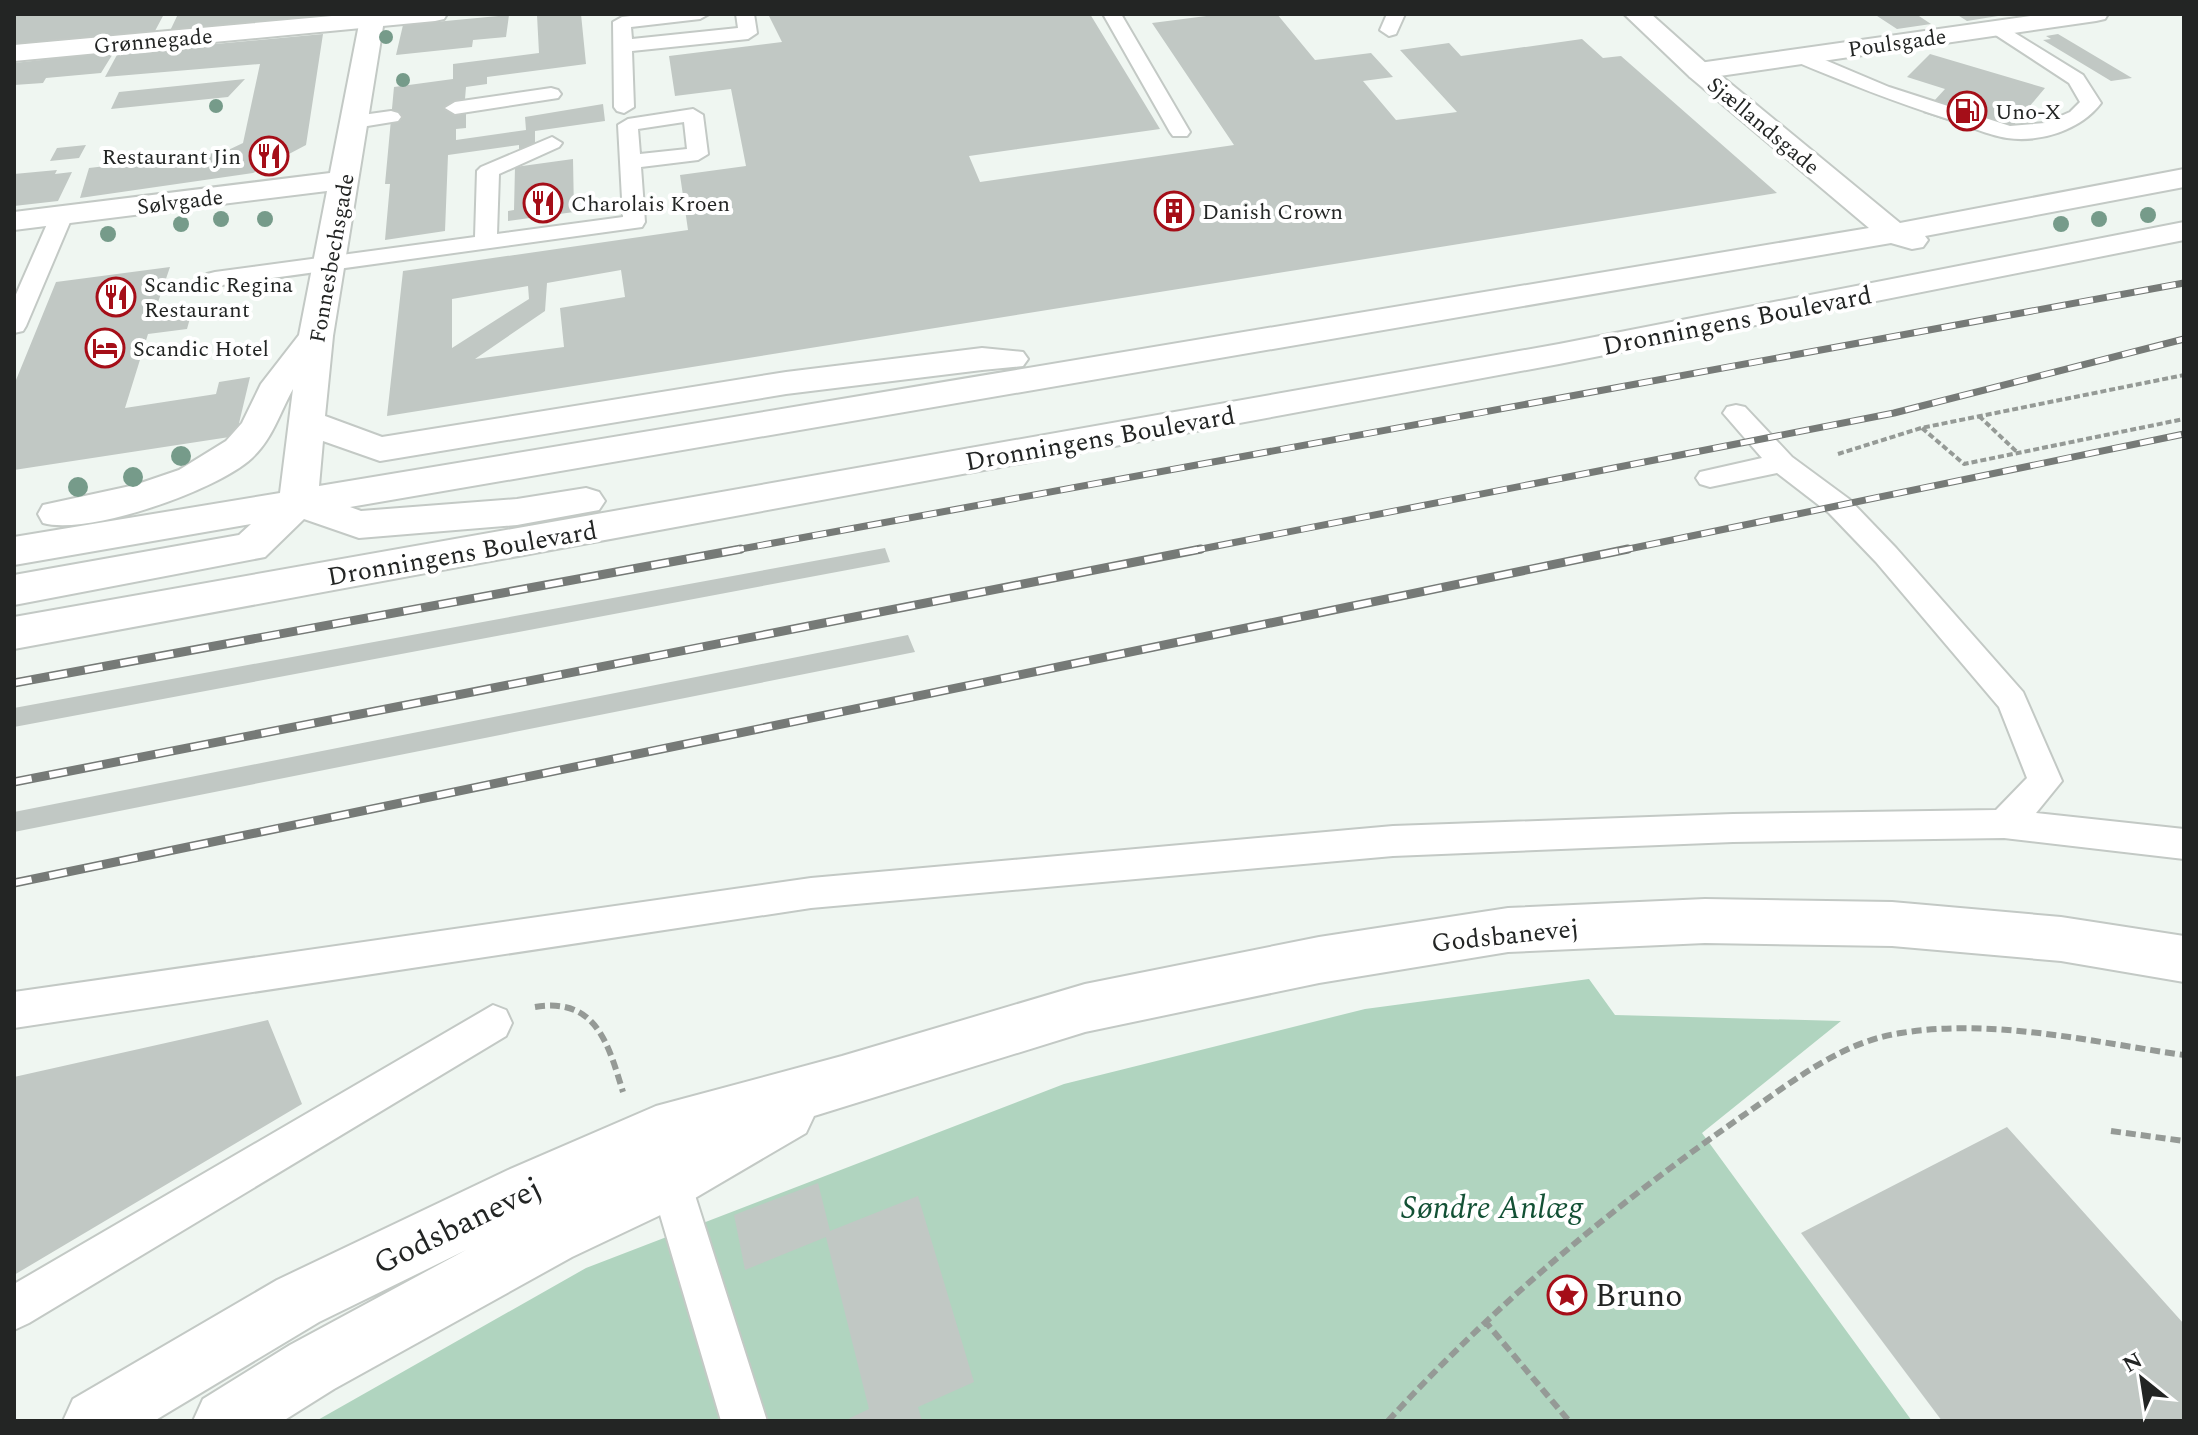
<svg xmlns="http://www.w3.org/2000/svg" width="2198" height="1435" font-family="Spectral,serif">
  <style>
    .green { fill: #b0d4bf }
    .building { fill: #c1c8c4; fill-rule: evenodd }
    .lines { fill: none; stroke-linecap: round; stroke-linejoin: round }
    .lane-casing { stroke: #c3c9c5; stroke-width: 4 }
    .street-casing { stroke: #c3c9c5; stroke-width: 4 }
    .secondary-casing { stroke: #c3c9c5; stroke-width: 4 }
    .path-far1 { stroke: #959a96; stroke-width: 4; stroke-dasharray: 6 3; stroke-linecap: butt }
    .path { stroke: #959a96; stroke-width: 6; stroke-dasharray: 10 5; stroke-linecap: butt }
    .lane { fill: #fff; fill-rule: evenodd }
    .street { fill: #fff; fill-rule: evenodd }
    .secondary { fill: #fff; fill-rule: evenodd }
    .rail-far1-casing { stroke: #767a77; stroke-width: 7 }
    .rail-casing { stroke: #767a77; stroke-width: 9 }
    .rail-far1 { stroke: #fff; stroke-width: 5; stroke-dasharray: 14; stroke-linecap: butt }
    .rail { stroke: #fff; stroke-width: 6; stroke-dasharray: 18; stroke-linecap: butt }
    .tree { fill: #769b8a }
    .labels { text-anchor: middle; stroke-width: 8; stroke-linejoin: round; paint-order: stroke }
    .far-street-label { font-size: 22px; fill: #232524; stroke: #fff }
    .far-poi-label { font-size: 22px; fill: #232524; stroke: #fff; text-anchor: start }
    .street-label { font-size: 26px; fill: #232524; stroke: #fff }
    .near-park-label { font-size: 32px; font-style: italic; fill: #135135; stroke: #fff }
    .near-street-label { font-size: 32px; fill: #232524; stroke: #fff }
    .near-poi-label { font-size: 32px; fill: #232524; stroke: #fff; text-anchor: start }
  </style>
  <rect width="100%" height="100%" fill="#eff6f1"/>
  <path class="green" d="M1589,979L1615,1015L1841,1021L1702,1133L1912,1421H316L586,1268L1064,1084L1365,1009Z"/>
  <path class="building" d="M15,14L98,16L164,14L155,31L14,44Z
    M178,14H332V16L169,33Z
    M581,14L586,64L487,77V84L466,87L465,99L456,101L455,108V114L466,113V128L456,129V140L526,130L525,117L603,104L605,121L535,131V147L519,149V145L448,155L445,231L385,240L390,184H385L394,87L453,79V64L539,53L537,15Z
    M768,14H1090L1160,129L969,156L980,182L1234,145L1152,23L1222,14H1277L1315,60L1371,53L1393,77L1363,81L1396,120L1457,112L1400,50L1449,43L1461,56L1582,39L1603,58L1621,56L1777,193L387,416L403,271L688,230L680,175L746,166L731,89L675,96L669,56L782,42ZM621,270L625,297L560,308L564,347L475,359L545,311L547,283ZM528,286L529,299L452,348V299Z
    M1874,14H1916L1931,24L1897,29Z
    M1956,14H1998V16L1967,21Z
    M509,15L506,37L473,40L472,47L396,55L403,25Z
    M323,34L306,145L253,173L80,198L89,168L224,152L243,143L260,64L105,77L118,53Z
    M2058,34L2132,78L2111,81L2043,40L2051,39L2046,36Z
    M114,52L101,73L46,78L43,83L14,85V63Z
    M1930,54L2045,88L2003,138L1923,113L1945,89L1907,77Z
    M245,79L228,97L111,109L119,92Z
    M86,145L79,158L50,161L57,148Z
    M573,159L574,212L508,221V211L514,210L515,167Z
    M57,170L55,174L72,172L58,201L14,206V174Z
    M170,267L153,317L192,311L187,329L148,334L125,408L216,394L219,382L250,377L236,436L14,470V385L56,282Z
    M885,548L890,562L14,727V708Z
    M908,635L915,652L14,832V812Z
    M268,1020L302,1104L14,1275V1077Z
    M2007,1127L2184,1324V1421H1942L1801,1233Z
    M818,1183L830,1231L918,1196L974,1382L918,1407L922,1421H844L869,1409L826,1237L745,1270L734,1215Z"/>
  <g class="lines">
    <defs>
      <path id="lane" d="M647,14H709L700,19L631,27L632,39L738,28L736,14H754L757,33L748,39L632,51L634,107L624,113L617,111L614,107L613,22L622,17Z
        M1103,14H1121L1190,132L1187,136H1173L1170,132Z
        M1387,14H1405L1396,34L1389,36L1380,30Z
        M1997,22L2083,75L2101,103C2081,130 2039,143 2007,138C1987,135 1967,125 1948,119C1895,102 1844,82 1792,60L1790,56L1792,52H1806L1889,87L2010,126L2045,123L2070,112L2080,102L2069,83L1991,32L1988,28Z
        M551,88L558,90L561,94L558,98L455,114L445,108L455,102Z
        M693,109L703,115L708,154L698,160L641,167L645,222L642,227L215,286L207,284L203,279L207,274L215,272L475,237L477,171L481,167L552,137L562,143L559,147L499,174L497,234L623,217L618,125L628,119ZM684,122L687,149L640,154L638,129Z
        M391,111L398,113L401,117L398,121L355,128L345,122L355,116Z
        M62,208L73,215L26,326L23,331L14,333V299L51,215Z
        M1736,405L1745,407L1792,457L1849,499L1896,548L2023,692L2062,781L2036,813L2184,829V859L2004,838L1733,842L1393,856L811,908L14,1028V992L811,878L1393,826L1733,814L1996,810L2027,778L1999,707L1876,562L1829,513L1777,473L1710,487L1700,484L1696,478L1700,472L1762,458L1723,413L1727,407Z
        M493,1005L506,1010L512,1023L506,1036L29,1323L14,1330V1284Z
        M665,1144L679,1150L685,1164L767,1421H721L645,1164L651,1150Z"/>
      <path id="street" d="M354,14H447L444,19L435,21L14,61V45Z
        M2044,14H2108L2105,19L2096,21L1699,79L1690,77L1686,71L1690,65L1699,63Z"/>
      <path id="secondary" d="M361,14H385L333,336L325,416L382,437L786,372L982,348L1023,352L1028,359L1023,366L982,370L786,394L380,461L323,441L319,486L1869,228L1690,77L1624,14H1651L1708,65L1900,223L2184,169V187L1925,236L1928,240L1923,247L1912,249L1891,243L350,507L361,511L517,499L586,488L599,492L605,501L599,510L517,525L359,538L304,519L265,557L14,605V575L239,535L251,524L14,565V537L280,493L293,389C279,414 273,438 252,458C218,490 88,536 43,523L38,514L43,505L135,485L179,470L226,441L242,423L261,384L299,335L327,191L14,230V212L330,173Z
        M2184,222V240L1559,364L14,649V617L1559,344Z
        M1705,899L1892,902L2061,917L2184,936V982L2061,961L1892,946L1705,943L1508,952L1319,983L1085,1032L814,1116L806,1133L690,1201L572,1257L334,1389L283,1421H193L203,1399L290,1345L466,1250L319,1322L154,1421H63L73,1399L277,1280L508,1170L656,1106L842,1056L1085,984L1319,937L1508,908Z"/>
    </defs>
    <use href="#lane" class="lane-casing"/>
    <use href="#street" class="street-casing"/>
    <use href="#secondary" class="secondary-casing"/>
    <path class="path-far1" d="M1979,416L2018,453
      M1922,428L1964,464L2184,419
      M1838,454L1921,428L2184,375"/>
    <path class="path" d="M535,1007C596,997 608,1043 623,1092
      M2111,1131L2184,1141
      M1484,1320L1569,1421
      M1388,1421C1494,1305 1612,1207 1741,1117C1791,1083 1840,1042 1901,1033C1995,1018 2091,1042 2184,1055"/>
    <use href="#lane" class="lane"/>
    <use href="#street" class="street"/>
    <use href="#secondary" class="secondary"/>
    <defs>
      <path id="rail-far1" d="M730,551L2184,283
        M1191,551L1894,413L2184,339
        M1619,551L2184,434"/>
      <path id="rail" d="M14,683L741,549
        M14,782L1201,549
        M14,883L1628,549"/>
    </defs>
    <use href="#rail-far1" class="rail-far1-casing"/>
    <use href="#rail" class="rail-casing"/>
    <use href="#rail-far1" class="rail-far1"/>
    <use href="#rail" class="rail"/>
  </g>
  <g class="tree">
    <circle cx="386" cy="37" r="7"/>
    <circle cx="403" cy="80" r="7"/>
    <circle cx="216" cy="106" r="7"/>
    <circle cx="2148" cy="215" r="8"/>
    <circle cx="221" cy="219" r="8"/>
    <circle cx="265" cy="219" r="8"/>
    <circle cx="2099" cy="219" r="8"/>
    <circle cx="181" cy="224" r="8"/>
    <circle cx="2061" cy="224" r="8"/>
    <circle cx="108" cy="234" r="8"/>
    <circle cx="181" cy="456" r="10"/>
    <circle cx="133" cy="477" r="10"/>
    <circle cx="78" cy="487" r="10"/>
  </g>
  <defs>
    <symbol id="fuel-ring" viewBox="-11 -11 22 22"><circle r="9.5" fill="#fff" stroke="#a50e18" stroke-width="1.5"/><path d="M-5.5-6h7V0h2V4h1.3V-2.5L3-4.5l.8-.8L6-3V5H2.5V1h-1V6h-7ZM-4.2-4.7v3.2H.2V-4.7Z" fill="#a50e18"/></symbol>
    <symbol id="restaurant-ring" viewBox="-11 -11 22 22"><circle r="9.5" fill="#fff" stroke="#a50e18" stroke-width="1.5"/><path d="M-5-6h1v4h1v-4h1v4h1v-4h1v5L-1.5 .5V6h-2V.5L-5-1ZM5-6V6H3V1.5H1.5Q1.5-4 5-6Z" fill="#a50e18"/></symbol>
    <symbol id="building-ring" viewBox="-11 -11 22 22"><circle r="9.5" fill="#fff" stroke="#a50e18" stroke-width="1.5"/><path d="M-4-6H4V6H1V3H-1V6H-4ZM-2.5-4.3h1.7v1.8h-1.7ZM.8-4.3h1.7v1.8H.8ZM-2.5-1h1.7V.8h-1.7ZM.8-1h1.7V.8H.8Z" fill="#a50e18"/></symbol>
    <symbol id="hotel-ring" viewBox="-11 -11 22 22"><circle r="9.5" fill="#fff" stroke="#a50e18" stroke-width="1.5"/><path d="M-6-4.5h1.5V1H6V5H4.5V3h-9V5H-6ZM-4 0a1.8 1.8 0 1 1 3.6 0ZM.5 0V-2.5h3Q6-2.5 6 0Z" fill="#a50e18"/></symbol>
    <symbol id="sight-ring" viewBox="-11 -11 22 22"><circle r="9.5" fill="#fff" stroke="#a50e18" stroke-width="1.5"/><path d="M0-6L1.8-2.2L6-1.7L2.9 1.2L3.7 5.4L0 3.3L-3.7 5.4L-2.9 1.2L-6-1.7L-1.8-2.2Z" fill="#a50e18"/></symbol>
  </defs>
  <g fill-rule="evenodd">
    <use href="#fuel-ring" x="1945" y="89" width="44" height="44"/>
    <use href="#restaurant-ring" x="247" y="134" width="44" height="44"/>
    <use href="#restaurant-ring" x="521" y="181" width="44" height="44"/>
    <use href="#building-ring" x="1152" y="189" width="44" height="44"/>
    <use href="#restaurant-ring" x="94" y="275" width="44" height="44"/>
    <use href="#hotel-ring" x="83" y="326" width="44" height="44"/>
    <use href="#sight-ring" x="1545" y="1273" width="44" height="44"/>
  </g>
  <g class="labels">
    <g class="far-street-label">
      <text transform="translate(153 40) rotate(-5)" y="8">Grønnegade</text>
      <text transform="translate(1897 42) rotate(-8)" y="8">Poulsgade</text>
      <text transform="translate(1764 125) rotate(40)" y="8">Sjællandsgade</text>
      <text transform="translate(180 201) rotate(-7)" y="8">Sølvgade</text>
      <text transform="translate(331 258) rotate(-80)" y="8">Fonnesbechsgade</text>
    </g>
    <g class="far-poi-label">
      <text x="1995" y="119">Uno-X</text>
      <text x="241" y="164" text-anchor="end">Restaurant Jin</text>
      <text x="571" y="211">Charolais Kroen</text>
      <text x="1202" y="219">Danish Crown</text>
      <text x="144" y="292">Scandic Regina<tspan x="144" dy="25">Restaurant</tspan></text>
      <text x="133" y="356">Scandic Hotel</text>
    </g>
    <g class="street-label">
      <text transform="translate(1737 320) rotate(-11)" y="9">Dronningens Boulevard</text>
      <text transform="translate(1100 438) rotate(-10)" y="9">Dronningens Boulevard</text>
      <text transform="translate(462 553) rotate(-10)" y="9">Dronningens Boulevard</text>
      <text transform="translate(1505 935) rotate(-6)" y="9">Godsbanevej</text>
    </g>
    <g class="near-park-label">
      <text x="1492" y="1218">Søndre Anlæg</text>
    </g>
    <g class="near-street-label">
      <text transform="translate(457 1225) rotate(-26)" y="11">Godsbanevej</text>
    </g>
    <g class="near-poi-label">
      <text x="1595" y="1306">Bruno</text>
    </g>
  </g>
  <rect width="2198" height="1435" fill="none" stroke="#232524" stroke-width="32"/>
  <g transform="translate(2142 1379) rotate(330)" stroke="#ffffff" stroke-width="6" paint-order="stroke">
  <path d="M0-6L14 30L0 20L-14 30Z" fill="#232524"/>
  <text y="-12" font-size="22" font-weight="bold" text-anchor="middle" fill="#232524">N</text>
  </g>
</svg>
